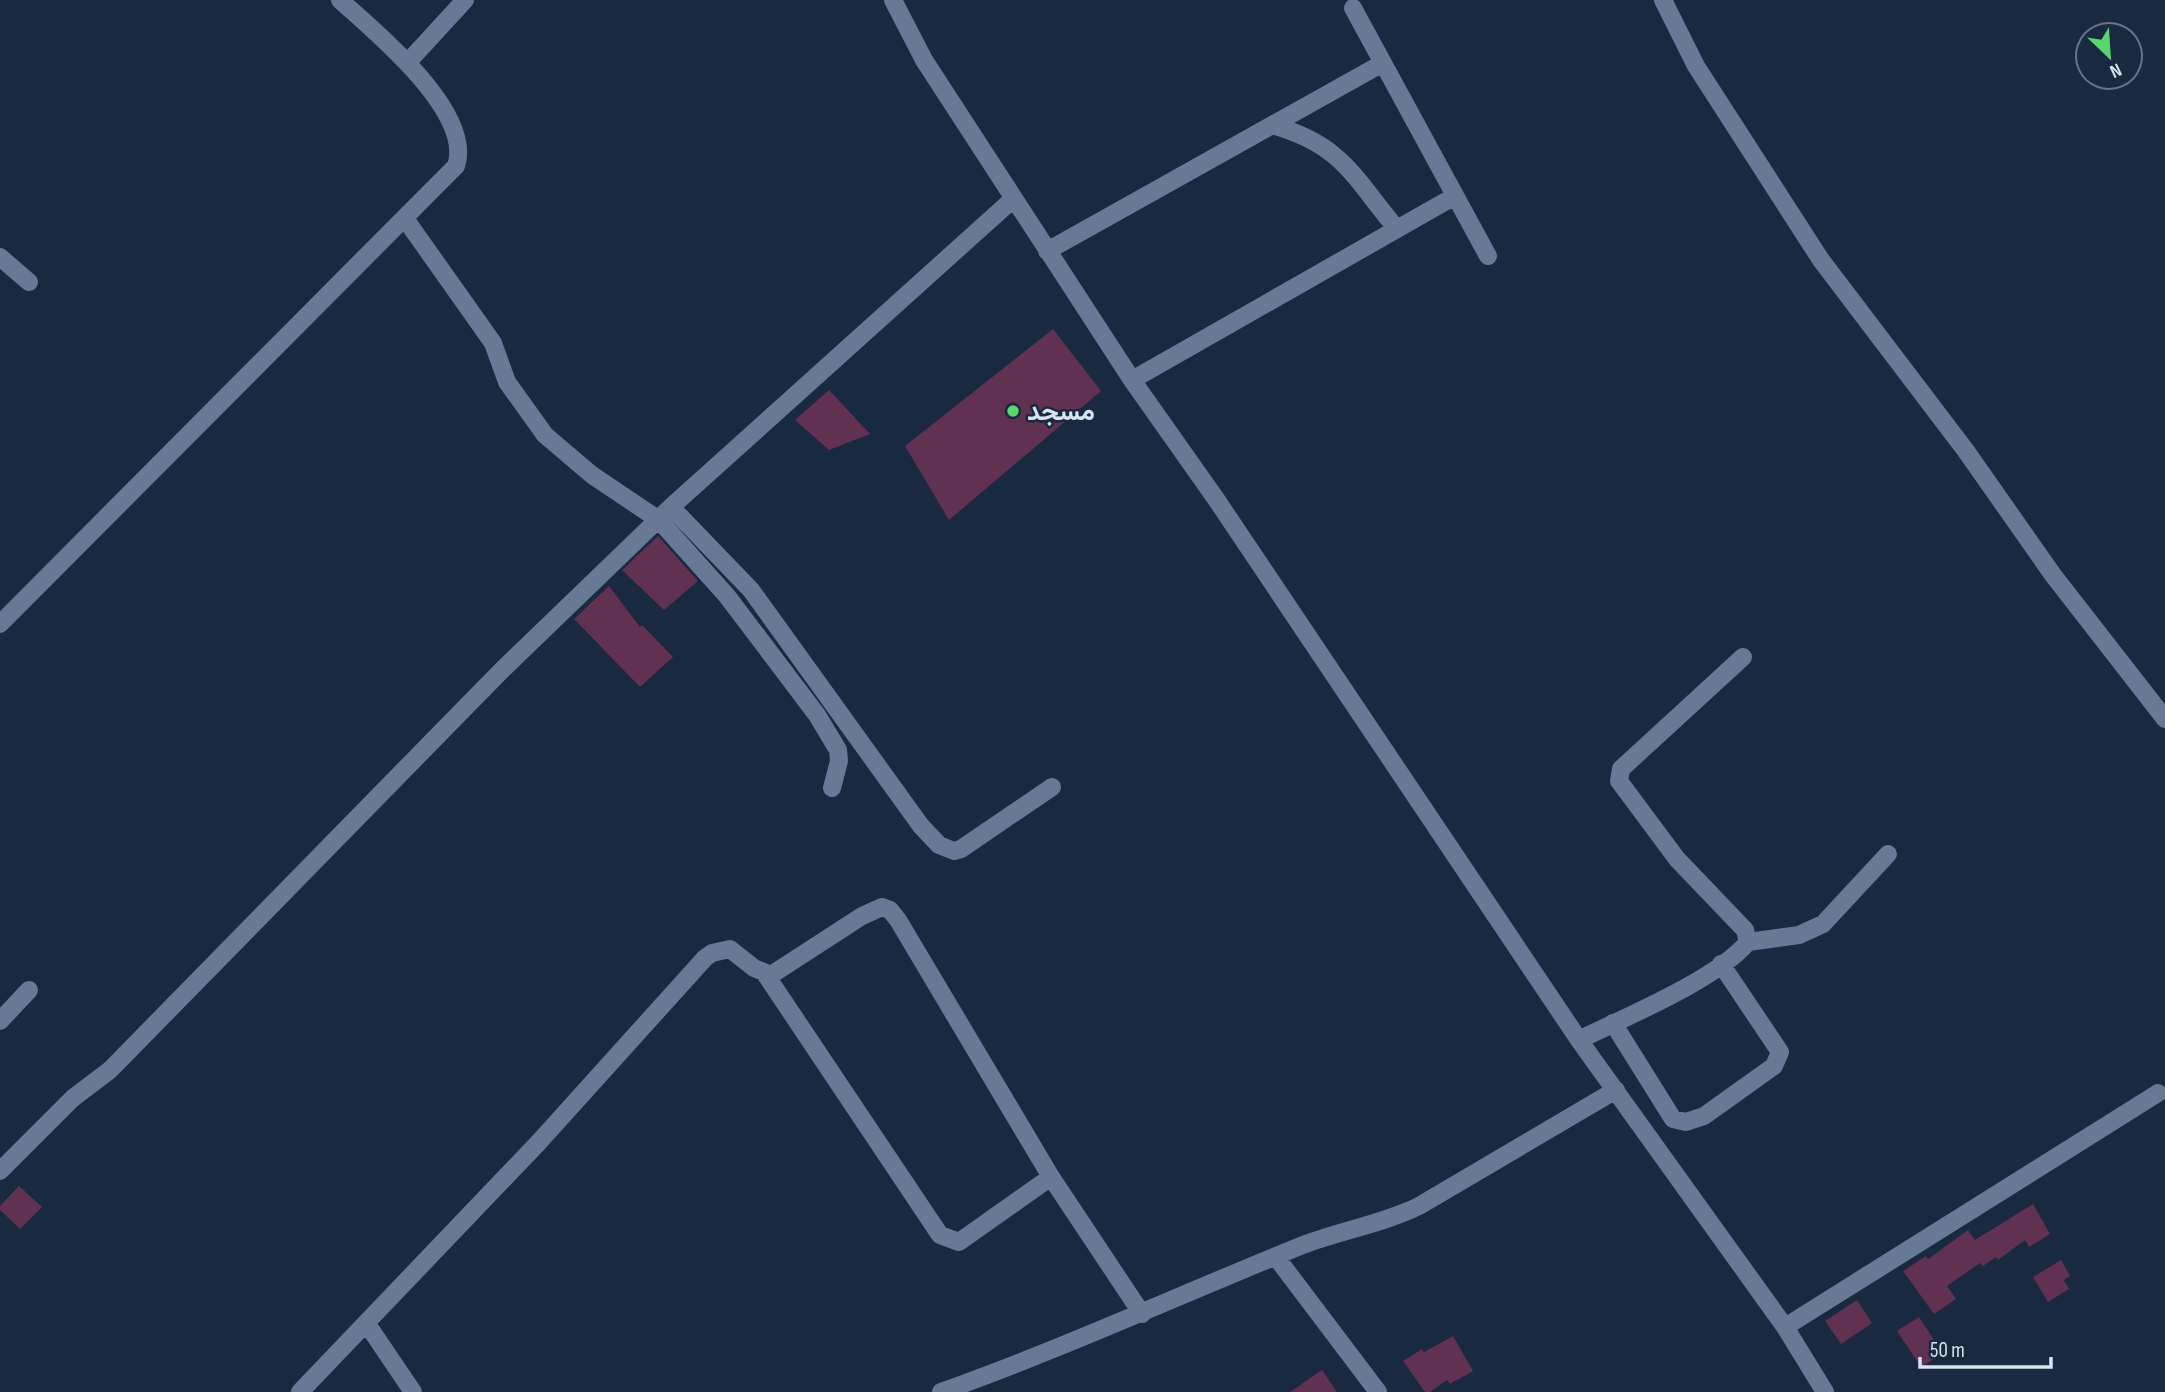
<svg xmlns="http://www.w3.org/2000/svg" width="2165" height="1392" font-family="'Sofia Sans Condensed',Vazirmatn,sans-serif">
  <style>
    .building { fill: #613151 }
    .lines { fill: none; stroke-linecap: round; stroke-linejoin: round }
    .minor { stroke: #677994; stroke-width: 18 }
    .poi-dot { fill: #5bd56e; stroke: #192940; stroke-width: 2.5 }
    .labels { text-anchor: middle; stroke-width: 5; stroke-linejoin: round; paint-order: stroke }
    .poi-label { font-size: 26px; font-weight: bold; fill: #d9e4f3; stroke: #192940; text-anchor: start }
  </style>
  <rect width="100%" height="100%" fill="#192940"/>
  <path class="building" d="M1053,329L1101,391L949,520L905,446Z
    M829,390L870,434L829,450L795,420Z
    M658,536L698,581L664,610L622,570Z
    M609,586L640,627L642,625L673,657L640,687L574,619Z
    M19,1186L42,1207L20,1229L0,1210V1206Z
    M2033,1204L2050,1234L2029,1247L2025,1240L1998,1260L1996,1257L1983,1266L1980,1263L1947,1286L1956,1299L1934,1314L1903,1271L1926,1256L1928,1259L1968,1230L1975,1240Z
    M2061,1260L2070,1276L2064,1280L2069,1289L2048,1302L2033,1277Z
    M1857,1300L1872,1323L1841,1344L1825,1321Z
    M1919,1317L1943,1353L1921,1367L1897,1331Z
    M1453,1336L1473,1371L1450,1384L1447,1380L1430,1392H1425L1403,1361L1422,1349L1424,1352Z
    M1322,1370L1337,1392H1290Z"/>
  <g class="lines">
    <path class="minor" d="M893,0L924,60L1132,380L1216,499L1579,1040L1785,1327L1825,1392
      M1663,0L1696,66L1821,260L1966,451L2053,575L2165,719
      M1353,8L1488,256
      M408,62L465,0
      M1272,125C1343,145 1353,177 1397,229
      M406,220L493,343L507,382L545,435L592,475L659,520L727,596L817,715L838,750L839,761L832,788
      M1047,251L1383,63
      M0,257L29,282
      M1132,380L1455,196
      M671,507L751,590L921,826L939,845L954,851L961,849L1052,787
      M0,624L456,166C474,112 376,33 340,0
      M1748,942L1799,935L1823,924L1888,854
      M766,975L940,1235L959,1242L1051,1177
      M0,1021L29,990
      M1613,1023L1673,1119L1686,1122L1704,1116L1774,1066L1780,1052L1721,964
      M1579,1040C1625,1017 1716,980 1748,942L1745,930L1677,859L1619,781L1621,769L1743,657
      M0,1171L73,1098L110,1070L502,670L671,507L1012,200
      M1276,1257L1378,1392
      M367,1324L413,1392
      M1785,1327L2158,1093
      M300,1392L539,1142L705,958L712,953L730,949L754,968L771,975L862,916L882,907L890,910L898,920L1051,1177L1142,1314
      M941,1392C1064,1348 1182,1294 1303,1245C1342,1230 1382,1224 1419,1206L1616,1090"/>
  </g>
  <circle class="poi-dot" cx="1013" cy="411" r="7"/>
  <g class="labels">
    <g class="poi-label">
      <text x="1027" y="420">مسجد</text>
    </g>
  </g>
  <g transform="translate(2109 56) rotate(155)"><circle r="33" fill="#192940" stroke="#667488" stroke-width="2"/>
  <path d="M0-5L12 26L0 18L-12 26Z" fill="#5bd56e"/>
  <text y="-10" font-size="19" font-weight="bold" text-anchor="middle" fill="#d9e4f3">N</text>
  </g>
  <path d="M1920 1357v10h131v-10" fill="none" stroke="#d9e4f3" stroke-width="3.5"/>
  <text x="1930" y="1357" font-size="21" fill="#d9e4f3" stroke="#192940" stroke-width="5" paint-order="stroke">50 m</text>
</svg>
